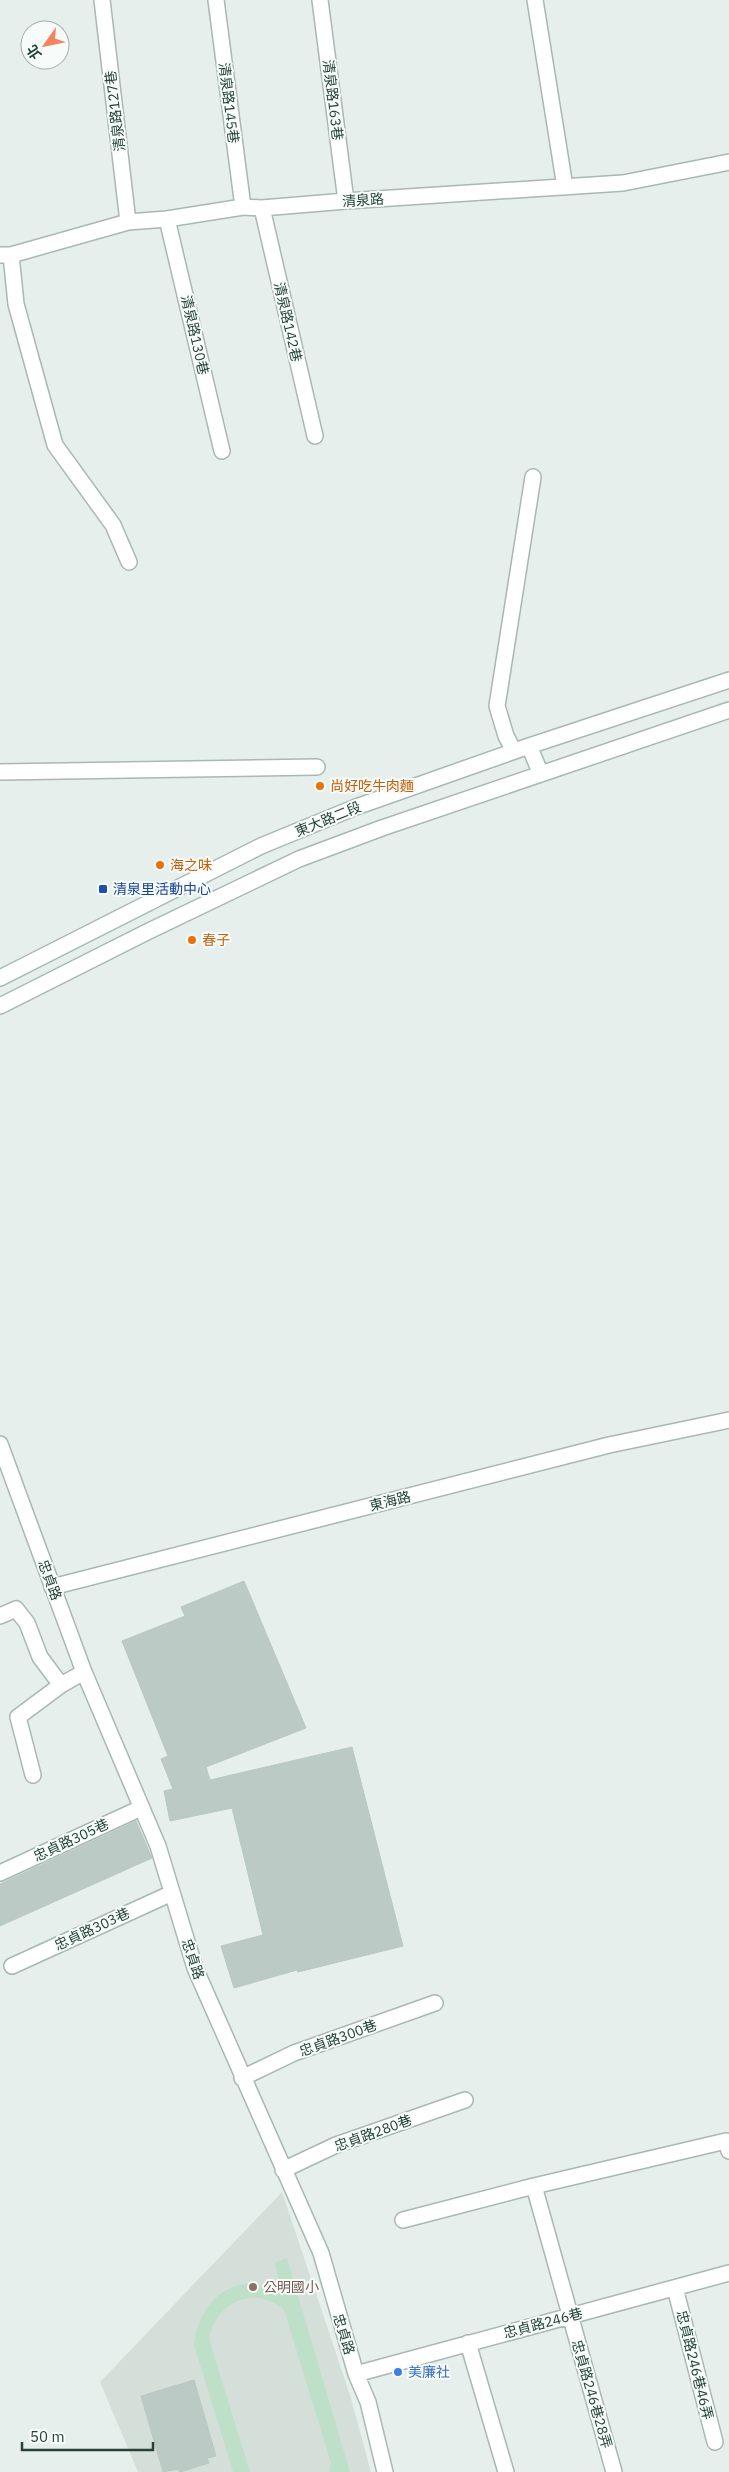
<svg xmlns="http://www.w3.org/2000/svg" width="729" height="2472" font-family="'IBM Plex Sans','Noto Sans TC',sans-serif">
  <style>
    .built { fill: #d4dfda }
    .green { fill: #bfe0c8 }
    .building { fill: #bbcac4; stroke: #b8c9c2 }
    .lines { fill: none; stroke-linecap: round; stroke-linejoin: round }
    .minor-casing { stroke: #a8b8b2; stroke-width: 18 }
    .minor { stroke: #fff; stroke-width: 15 }
    .food-dot { fill: #e8710a; stroke: #f7fbf9; stroke-width: 2 }
    .transit-dot { fill: #1a4fb4; stroke: #f7fbf9; stroke-width: 2 }
    .education-dot { fill: #8d6e63; stroke: #f7fbf9; stroke-width: 2 }
    .shop-dot { fill: #3f7fe0; stroke: #f7fbf9; stroke-width: 2 }
    .labels { text-anchor: middle; stroke-width: 4; stroke-linejoin: round; paint-order: stroke }
    .street-label { font-size: 14px; fill: #24423a; stroke: #f7fbf9 }
    .food-label { font-size: 14px; fill: #c56008; stroke: #f7fbf9; text-anchor: start }
    .transit-label { font-size: 14px; fill: #164399; stroke: #f7fbf9; text-anchor: start }
    .education-label { font-size: 14px; fill: #785e54; stroke: #f7fbf9; text-anchor: start }
    .shop-label { font-size: 14px; fill: #366cbe; stroke: #f7fbf9; text-anchor: start }
  </style>
  <rect width="100%" height="100%" fill="#e6efeb"/>
  <path class="built" d="M282,2192L350,2395L371,2472H138L100,2382Z"/>
  <path class="green" d="M287,2258L350,2472H329L331,2463L284,2310C255,2284 216,2302 209,2339L250,2472H233L194,2345C196,2317 217,2284 249,2284C260,2283 270,2288 280,2291L275,2262Z"/>
  <path class="building" d="M244,1581L306,1728L206,1767L210,1780L352,1747L403,1946L298,1972L297,1970L234,1988L221,1946L263,1935L232,1808L170,1821L164,1791L173,1789L161,1759L168,1756L122,1641L185,1616L181,1607Z
    M136,1821L152,1858L0,1926V1884Z
    M194,2380L216,2456L207,2458L209,2463L180,2472L178,2469L163,2472L141,2396Z"/>
  <g class="lines">
    <defs>
      <path id="minor" d="M102,0L128,222
        M216,0L243,207
        M320,0L346,201
        M535,0L565,187
        M262,208L315,436
        M167,219L222,451
        M0,255H11L128,222L167,219L243,207L262,208L346,201L623,183L729,162
        M11,255L16,304L55,445L113,525L129,562
        M529,746L541,774
        M514,751L506,736L497,706L533,477
        M0,772L317,767
        M0,978L261,846L356,807L529,746L729,680
        M0,1006L149,931L299,859L382,828L729,710
        M0,1444L84,1672L158,1846L195,1968L321,2253L356,2374L368,2402L385,2472
        M52,1587L609,1445L729,1420
        M0,1616L16,1609L27,1623L40,1657L61,1685
        M33,1775L18,1717L61,1685L84,1672
        M0,1873L141,1808
        M12,1966L172,1893
        M242,2078L294,2053L435,2003
        M283,2170L336,2145L465,2100
        M534,2186L614,2472
        M403,2220L534,2186L726,2141L729,2151
        M675,2288L715,2442
        M468,2343L506,2472
        M356,2374L729,2273"/>
    </defs>
    <use href="#minor" class="minor-casing"/>
    <use href="#minor" class="minor"/>
  </g>
  <g class="food-dot">
    <circle cx="320" cy="786" r="5"/>
    <circle cx="160" cy="865" r="5"/>
    <circle cx="192" cy="940" r="5"/>
  </g>
  <rect class="transit-dot" x="98" y="884" width="10" height="10" rx="2.5"/>
  <circle class="education-dot" cx="253" cy="2287" r="5"/>
  <circle class="shop-dot" cx="398" cy="2372" r="5"/>
  <g class="labels">
    <g class="street-label">
      <text transform="translate(333 100) rotate(83)" y="5">清泉路163巷</text>
      <text transform="translate(229 103) rotate(83)" y="5">清泉路145巷</text>
      <text transform="translate(115 111) rotate(-97)" y="5">清泉路127巷</text>
      <text transform="translate(363 200) rotate(-4)" y="5">清泉路</text>
      <text transform="translate(288 322) rotate(77)" y="5">清泉路142巷</text>
      <text transform="translate(195 335) rotate(77)" y="5">清泉路130巷</text>
      <text transform="translate(328 819) rotate(-22)" y="5">東大路二段</text>
      <text transform="translate(390 1501) rotate(-14)" y="5">東海路</text>
      <text transform="translate(50 1580) rotate(70)" y="5">忠貞路</text>
      <text transform="translate(71 1840) rotate(-25)" y="5">忠貞路305巷</text>
      <text transform="translate(92 1929) rotate(-25)" y="5">忠貞路303巷</text>
      <text transform="translate(193 1959) rotate(71)" y="5">忠貞路</text>
      <text transform="translate(338 2038) rotate(-20)" y="5">忠貞路300巷</text>
      <text transform="translate(373 2133) rotate(-20)" y="5">忠貞路280巷</text>
      <text transform="translate(543 2323) rotate(-15)" y="5">忠貞路246巷</text>
      <text transform="translate(344 2334) rotate(73)" y="5">忠貞路</text>
      <text transform="translate(695 2365) rotate(76)" y="5">忠貞路246巷46弄</text>
      <text transform="translate(592 2394) rotate(74)" y="5">忠貞路246巷28弄</text>
    </g>
    <g class="food-label">
      <text x="330" y="791">尚好吃牛肉麵</text>
      <text x="170" y="870">海之味</text>
      <text x="202" y="945">春子</text>
    </g>
    <g class="transit-label">
      <text x="113" y="894">清泉里活動中心</text>
    </g>
    <g class="education-label">
      <text x="263" y="2292">公明國小</text>
    </g>
    <g class="shop-label">
      <text x="408" y="2377">美廉社</text>
    </g>
  </g>
  <g transform="translate(45 45) rotate(237)"><circle r="24" fill="#f7fbf9" stroke="#a3b1ad"/>
  <path d="M0-4L9 19L0 12L-9 19Z" fill="#f4845f"/>
  <text y="-8" font-size="14" font-weight="bold" text-anchor="middle" fill="#24423a">北</text>
  </g>
  <path d="M22 2442v8h131v-8" fill="none" stroke="#24423a" stroke-width="2.5"/>
  <text x="30" y="2442" font-size="15" fill="#24423a" stroke="#f7fbf9" stroke-width="4" paint-order="stroke">50 m</text>
</svg>
